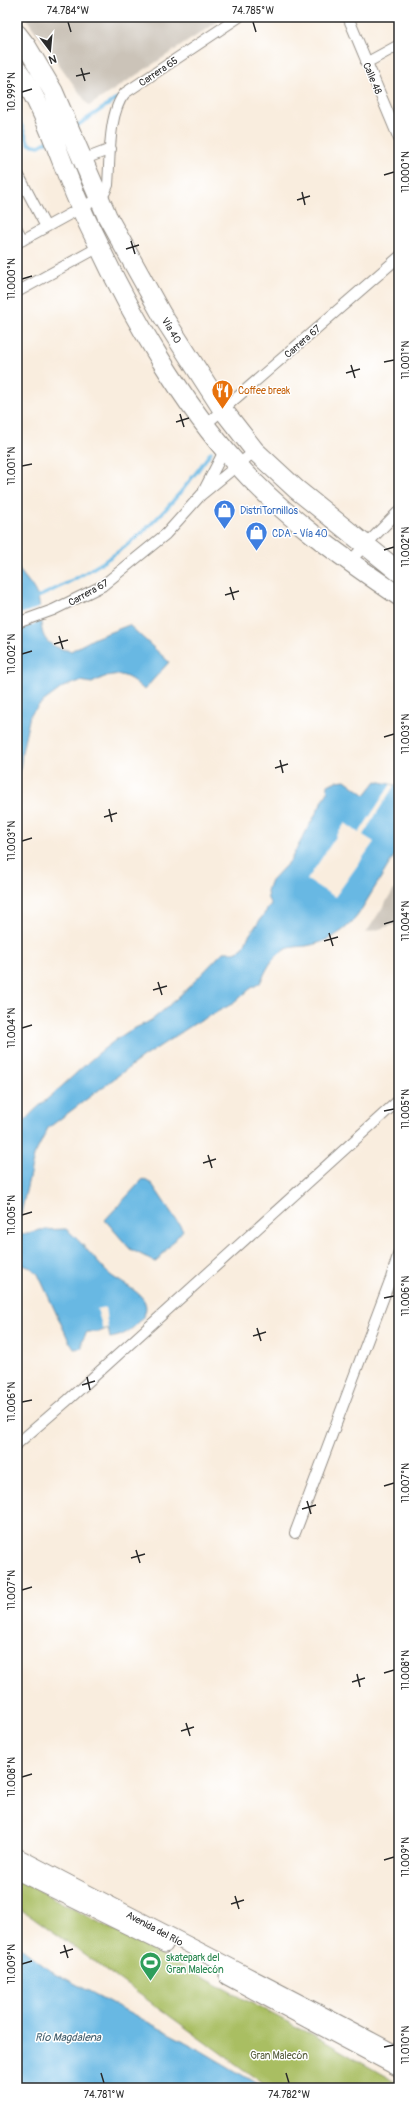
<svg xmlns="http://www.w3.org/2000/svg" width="416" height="2105" font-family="Pangolin,sans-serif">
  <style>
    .industrial { fill: #cbc3b8 }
    .green { fill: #a9be62; stroke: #6a7446 }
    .water { fill: #68b8e3; stroke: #4a7287 }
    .pier { fill: #f9edde }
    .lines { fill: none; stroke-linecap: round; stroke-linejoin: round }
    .stream { stroke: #68b8e3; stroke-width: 3.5 }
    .street-casing { stroke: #928c84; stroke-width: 12 }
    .secondary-casing { stroke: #928c84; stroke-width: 17 }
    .highway-casing { stroke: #928c84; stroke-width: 21 }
    .street { stroke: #fff; stroke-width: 10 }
    .secondary { stroke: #fff; stroke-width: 15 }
    .highway { stroke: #fff; stroke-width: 19 }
    .ticks { fill: none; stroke: #2b2b2b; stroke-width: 1.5 }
    .labels { text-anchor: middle; stroke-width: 3; stroke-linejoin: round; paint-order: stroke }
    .street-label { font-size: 10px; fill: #2b2b2b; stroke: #fff }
    .food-label { font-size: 10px; fill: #c56008; stroke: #fff; text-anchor: start }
    .shop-label { font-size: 10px; fill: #366cbe; stroke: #fff; text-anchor: start }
    .leisure-label { font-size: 10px; fill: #27864d; stroke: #fff; text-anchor: start }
    .park-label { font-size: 10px; fill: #575e3e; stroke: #fff }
    .water-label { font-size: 11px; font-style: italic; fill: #405c6b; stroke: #fff }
    .neatline { fill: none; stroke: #2b2b2b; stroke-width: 1.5 }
    .ticks-label { font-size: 10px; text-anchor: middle; fill: #2b2b2b }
  </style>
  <rect width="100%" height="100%" fill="#fff"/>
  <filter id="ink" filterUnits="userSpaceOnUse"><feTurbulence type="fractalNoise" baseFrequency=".025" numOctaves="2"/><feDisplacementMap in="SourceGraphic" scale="8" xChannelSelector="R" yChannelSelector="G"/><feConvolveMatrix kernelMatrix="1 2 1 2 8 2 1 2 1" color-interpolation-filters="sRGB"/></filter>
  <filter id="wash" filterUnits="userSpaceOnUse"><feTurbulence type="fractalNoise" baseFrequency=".012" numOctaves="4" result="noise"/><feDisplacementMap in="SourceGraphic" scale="16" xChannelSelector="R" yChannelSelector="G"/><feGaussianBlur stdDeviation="0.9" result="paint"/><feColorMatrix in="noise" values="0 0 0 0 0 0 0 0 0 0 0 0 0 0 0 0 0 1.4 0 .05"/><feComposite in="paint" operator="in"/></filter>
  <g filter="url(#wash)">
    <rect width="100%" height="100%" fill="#f9edde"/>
    <path class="industrial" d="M25,17H225L89,106Z
      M399,882V923L366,933Z"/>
    <path class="green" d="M17,1879L329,2044L399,2084V2088H269L30,1915L17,1908Z"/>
    <path class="water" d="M17,567C24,577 34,586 38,598C45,626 32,644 71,651L95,638L129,625L169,662L144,690C126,672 115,670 92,683L80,681L63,687L40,704L30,715L22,752L17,797Z
      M345,780L365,795L376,781L399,786V848L358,915C346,931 326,943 306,946C297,947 288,946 280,953C270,960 265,973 260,983L250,989L234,1003L194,1024L143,1057L48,1128L34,1156L17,1231V1133C27,1113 45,1102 61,1087C81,1069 102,1048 126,1033C135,1027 144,1025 153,1019C178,999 201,975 223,952H235L243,948L248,937L271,904L268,899L267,891L270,882L290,861L327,793L328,785L336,781Z
      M143,1179L152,1184L183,1230L156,1262L130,1249L105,1220Z
      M66,1229C82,1242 93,1258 107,1272C121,1286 162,1296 139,1322C130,1331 123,1336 110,1338L108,1328L99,1332H87L82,1341V1348L74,1349L69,1341L38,1274L31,1268L17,1263V1236L40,1230Z
      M17,1945L49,1970L195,2047L264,2088H17Z"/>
    <path class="pier" d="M41,607L42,621L17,630V615Z
      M391,784L394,786L363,835L374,842L335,897L307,880L345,823L359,833Z
      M105,1307L108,1328L103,1329L97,1309Z"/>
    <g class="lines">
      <path class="stream" d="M17,115L29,144L39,146L48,141
        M75,127L118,98
        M38,597C118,561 161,524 211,452"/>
    </g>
  </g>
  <g filter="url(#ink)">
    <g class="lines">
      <defs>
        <path id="street" d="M348,17L399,139
          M366,63L399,45
          M82,160L111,149
          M17,172L46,227
          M17,229L23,240
          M17,243L99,198L105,192L108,185C110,160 108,112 125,93L239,17
          M17,292L99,247
          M205,425L399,257
          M204,490L225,449
          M349,562L399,511
          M17,623L53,610L102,586L166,534L201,495L255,451
          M17,1444L68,1400L399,1100
          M295,1533L391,1278L399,1252"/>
        <path id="secondary" d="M17,1856C144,1923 273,1987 399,2055
          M17,1872L165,1945
          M227,1977L399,2069"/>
        <path id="highway" d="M17,34L27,47L53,91L107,216L162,315L223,410L255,451L296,489L399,572
          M17,69C47,110 60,162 81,208C86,220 92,232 98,244C132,317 183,404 237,464C283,516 342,557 399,596"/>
      </defs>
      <use href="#street" class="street-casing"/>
      <use href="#secondary" class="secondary-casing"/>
      <use href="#highway" class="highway-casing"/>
      <use href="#street" class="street"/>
      <use href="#secondary" class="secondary"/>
      <use href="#highway" class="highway"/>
    </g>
  </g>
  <path class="ticks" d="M68,22L71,32M253,22L256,32M81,68L85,81M76,76L90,73M22,92L32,89M384,175L394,172M302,192L305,205M297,200L310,196M131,241L135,254M126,249L139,245M22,279L32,276M384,362L394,360M351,365L355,378M346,373L360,369M180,414L184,427M176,422L189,418M22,466L32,464M384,550L394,547M230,587L234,600M225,595L239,591M59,636L63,649M54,644L68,640M22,654L32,651M384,737L394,734M280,760L283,773M275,768L288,764M109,809L112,822M104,817L117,813M22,841L32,838M384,924L394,921M329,933L333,946M324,941L338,937M158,982L162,995M153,990L167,986M22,1028L32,1025M384,1111L394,1109M208,1155L212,1168M203,1163L216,1159M22,1215L32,1212M384,1298L394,1296M257,1328L261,1341M253,1336L266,1332M87,1377L90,1390M82,1385L95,1381M22,1402L32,1400M384,1486L394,1483M307,1501L311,1514M302,1509L316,1505M136,1550L140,1563M131,1558L145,1554M22,1590L32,1587M384,1673L394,1670M357,1674L360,1687M352,1682L365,1678M186,1723L190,1736M181,1731L194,1727M22,1777L32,1774M384,1860L394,1857M235,1896L239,1909M231,1904L244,1900M64,1945L68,1958M60,1953L73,1949M22,1964L32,1961M384,2047L394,2045M101,2073L104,2083M286,2073L289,2083"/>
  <defs>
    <symbol id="restaurant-pin" viewBox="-11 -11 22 30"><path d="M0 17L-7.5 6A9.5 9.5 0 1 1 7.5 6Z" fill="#e8710a" stroke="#fff"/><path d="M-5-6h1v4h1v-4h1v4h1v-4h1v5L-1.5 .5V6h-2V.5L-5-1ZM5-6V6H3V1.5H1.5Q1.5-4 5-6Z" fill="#fff"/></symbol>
    <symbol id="shop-pin" viewBox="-11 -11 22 30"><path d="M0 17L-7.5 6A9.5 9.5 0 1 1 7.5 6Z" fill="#3f7fe0" stroke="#fff"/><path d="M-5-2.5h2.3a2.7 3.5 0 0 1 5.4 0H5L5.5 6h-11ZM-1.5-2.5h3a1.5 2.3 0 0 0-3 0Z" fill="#fff"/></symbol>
    <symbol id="stadium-pin" viewBox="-11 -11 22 30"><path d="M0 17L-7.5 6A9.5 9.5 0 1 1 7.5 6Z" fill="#2e9e5b" stroke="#fff"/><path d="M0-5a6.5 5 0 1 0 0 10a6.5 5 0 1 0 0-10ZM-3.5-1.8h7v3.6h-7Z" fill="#fff"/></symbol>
  </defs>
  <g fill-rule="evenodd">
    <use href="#restaurant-pin" x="210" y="378" width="25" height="34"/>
    <use href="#shop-pin" x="212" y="498" width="25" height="34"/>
    <use href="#shop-pin" x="244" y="520" width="25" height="34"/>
    <use href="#stadium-pin" x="138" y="1950" width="25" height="34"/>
  </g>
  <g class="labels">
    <g class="street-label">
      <text transform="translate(158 71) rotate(-34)" y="4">Carrera 65</text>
      <text transform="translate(373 78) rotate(67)" y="4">Calle 48</text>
      <text transform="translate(172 330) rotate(59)" y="4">Vía 40</text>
      <text transform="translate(302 341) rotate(-41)" y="4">Carrera 67</text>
      <text transform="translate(88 592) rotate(-29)" y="4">Carrera 67</text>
      <text transform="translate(155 1928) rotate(28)" y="4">Avenida del Río</text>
    </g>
    <g class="food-label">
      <text x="238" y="394">Coffee break</text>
    </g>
    <g class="shop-label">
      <text x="240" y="514">DistriTornillos</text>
      <text x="272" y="537">CDA - Vía 40</text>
    </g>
    <g class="leisure-label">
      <text x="166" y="1961">skatepark del<tspan x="166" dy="12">Gran Malecón</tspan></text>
    </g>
    <g class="park-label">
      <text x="279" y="2059">Gran Malecón</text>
    </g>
    <g class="water-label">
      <text x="68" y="2041">Río Magdalena</text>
    </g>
  </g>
  <rect width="416" height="2105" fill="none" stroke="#fff" stroke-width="44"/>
  <g transform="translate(50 50) rotate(164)" stroke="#ffffff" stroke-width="3" paint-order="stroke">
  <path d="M0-3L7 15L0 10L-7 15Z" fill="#2b2b2b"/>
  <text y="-6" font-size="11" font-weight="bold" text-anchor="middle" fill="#2b2b2b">N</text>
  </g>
  <rect x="22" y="22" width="372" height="2061" class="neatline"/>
  <g class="ticks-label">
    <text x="68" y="14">74.784°W</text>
    <text x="253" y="14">74.785°W</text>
    <text transform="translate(11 92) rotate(-90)" y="4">10.999°N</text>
    <text transform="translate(405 172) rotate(-90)" y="4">11.000°N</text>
    <text transform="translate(11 279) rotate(-90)" y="4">11.000°N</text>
    <text transform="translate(405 360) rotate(-90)" y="4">11.001°N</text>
    <text transform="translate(11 466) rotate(-90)" y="4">11.001°N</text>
    <text transform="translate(405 547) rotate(-90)" y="4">11.002°N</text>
    <text transform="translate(11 654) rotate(-90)" y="4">11.002°N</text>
    <text transform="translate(405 734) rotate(-90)" y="4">11.003°N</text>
    <text transform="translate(11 841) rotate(-90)" y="4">11.003°N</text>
    <text transform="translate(405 921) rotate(-90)" y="4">11.004°N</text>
    <text transform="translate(11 1028) rotate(-90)" y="4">11.004°N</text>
    <text transform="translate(405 1109) rotate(-90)" y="4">11.005°N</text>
    <text transform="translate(11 1215) rotate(-90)" y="4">11.005°N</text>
    <text transform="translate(405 1296) rotate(-90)" y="4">11.006°N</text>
    <text transform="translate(11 1402) rotate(-90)" y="4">11.006°N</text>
    <text transform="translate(405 1483) rotate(-90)" y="4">11.007°N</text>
    <text transform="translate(11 1590) rotate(-90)" y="4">11.007°N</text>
    <text transform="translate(405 1670) rotate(-90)" y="4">11.008°N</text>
    <text transform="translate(11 1777) rotate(-90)" y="4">11.008°N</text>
    <text transform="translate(405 1857) rotate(-90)" y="4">11.009°N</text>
    <text transform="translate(11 1964) rotate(-90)" y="4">11.009°N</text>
    <text transform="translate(405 2045) rotate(-90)" y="4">11.010°N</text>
    <text x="104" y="2098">74.781°W</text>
    <text x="289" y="2098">74.782°W</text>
  </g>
</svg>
